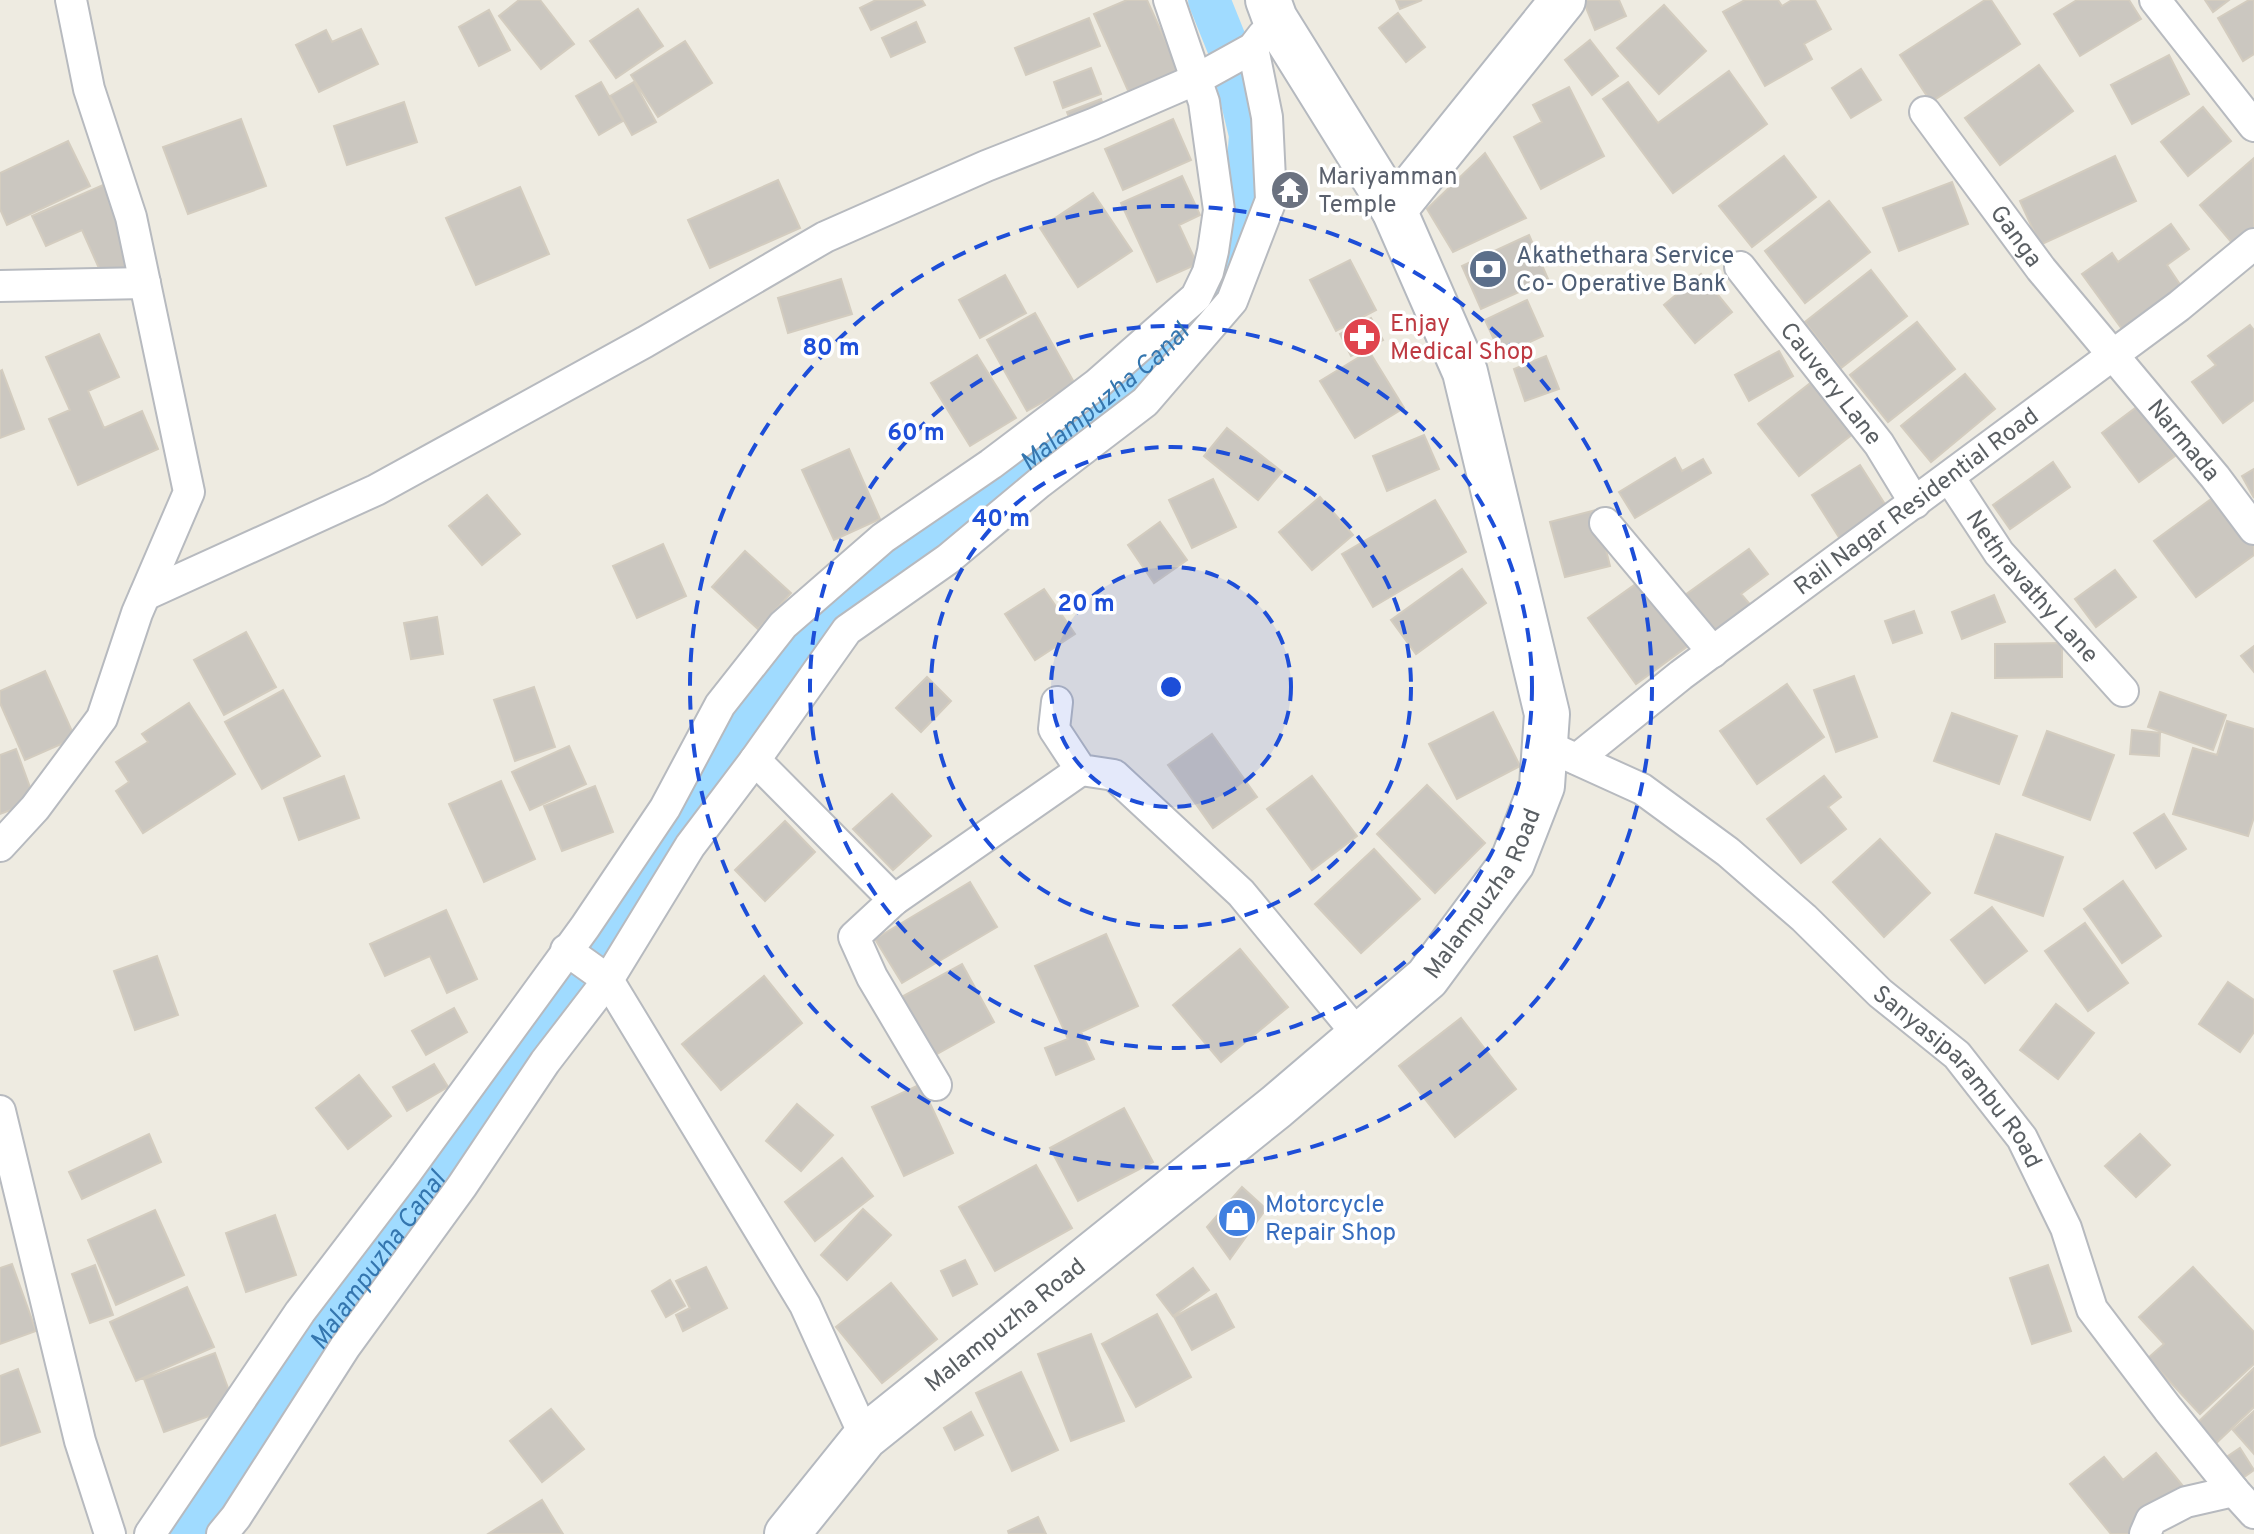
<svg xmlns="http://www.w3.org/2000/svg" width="2254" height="1534" font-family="Overpass,sans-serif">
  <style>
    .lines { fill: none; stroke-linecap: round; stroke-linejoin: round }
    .canal { stroke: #a0dbff; stroke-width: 42 }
    .building { fill: #cbc7c0; stroke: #d3ccbf; stroke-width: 2 }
    .street-casing { stroke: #b7babf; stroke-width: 34 }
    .secondary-casing { stroke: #b5b9bf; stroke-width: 48 }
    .street { stroke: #fff; stroke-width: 30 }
    .secondary { stroke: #fff; stroke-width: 44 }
    .ring { fill: none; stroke: #1d4ed8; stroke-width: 4; stroke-dasharray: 14 10 }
    .labels { text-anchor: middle; stroke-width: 7; stroke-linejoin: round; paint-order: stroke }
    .worship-label { font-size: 24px; fill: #5b616d; stroke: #fff; text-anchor: start }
    .street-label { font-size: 24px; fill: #5a5f63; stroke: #fff }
    .service-label { font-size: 24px; fill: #4e5e75; stroke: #fff; text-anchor: start }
    .health-label { font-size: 24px; fill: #be3a42; stroke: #fff; text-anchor: start }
    .shop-label { font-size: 24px; fill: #366cbe; stroke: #fff; text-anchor: start }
    .water-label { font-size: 26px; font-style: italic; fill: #3476af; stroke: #fff }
    .centre { fill: #1d4ed8; stroke: #fff; stroke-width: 4 }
    .ring-label { font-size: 24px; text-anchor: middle; font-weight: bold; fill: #1d4ed8; stroke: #fff; stroke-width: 7; stroke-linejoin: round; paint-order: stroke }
  </style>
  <rect width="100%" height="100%" fill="#eeebe1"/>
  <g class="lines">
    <g class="canal">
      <path id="s1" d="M601,937L692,795L773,685L863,584L968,510L1159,353L1221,288L1246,189L1250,135L1230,52L1209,0"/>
      <path id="s2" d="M186,1534L302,1364L481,1116L568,986"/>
    </g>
  </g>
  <path class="building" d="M519,0H540L574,44L541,69L499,16Z
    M876,0H922L925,5L871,30L860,8Z
    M1127,0H1147L1180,73L1130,95L1094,14Z
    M1396,0H1422L1400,9Z
    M1583,0H1619L1626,16L1595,30Z
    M1745,0H1778L1782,6L1792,0H1815L1831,29L1804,44L1812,59L1765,86L1723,12Z
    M1985,0H1991L2020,44L1931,102L1900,55Z
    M2077,0H2129L2141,19L2080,56L2054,14Z
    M2205,0H2229L2213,12Z
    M2249,0H2254V54L2243,61L2218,18Z
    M1664,5L1706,51L1659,94L1617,48Z
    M638,9L663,46L616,78L590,41Z
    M489,10L510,50L479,66L459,27Z
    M1398,13L1425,47L1406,62L1379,28Z
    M1089,18L1100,46L1026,75L1015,48Z
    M916,22L925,42L891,57L882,38Z
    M361,29L378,64L319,92L296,45L326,30L332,42Z
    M1590,40L1618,76L1592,95L1565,60Z
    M685,41L712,83L658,117L631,75Z
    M2169,55L2189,94L2132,124L2111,85Z
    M2039,65L2073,111L2000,165L1965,118Z
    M1091,68L1101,94L1063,108L1054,82Z
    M1861,69L1881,100L1851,118L1832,88Z
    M1729,71L1767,124L1673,193L1603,99L1628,82L1658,123Z
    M601,82L623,121L599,135L576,96Z
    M634,82L656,122L632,135L610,96Z
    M1569,87L1604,156L1541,189L1514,137L1542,122L1533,105Z
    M1101,99L1106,112L1072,125L1067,112Z
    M404,102L417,142L347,165L334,126Z
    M2203,107L2231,141L2188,176L2161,142Z
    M241,119L266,186L188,214L163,147Z
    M1173,119L1191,160L1123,190L1105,149Z
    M68,141L90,186L7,225L0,209V173Z
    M1485,153L1526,218L1453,252L1427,209Z
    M1784,156L1816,197L1752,247L1719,206Z
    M2115,156L2136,201L2040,245L2020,201Z
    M2253,159L2254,227L2233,244L2200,205Z
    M1182,176L1200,215L1179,225L1197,264L1157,282L1121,203Z
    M778,180L800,228L710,268L688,220Z
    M1294,180L1300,195L1287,205L1279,186Z
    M1952,182L1968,224L1899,251L1883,208Z
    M103,185L140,269L106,284L82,230L46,246L32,216Z
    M520,187L549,254L476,285L446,218Z
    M1093,193L1132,251L1078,287L1040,228Z
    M1829,201L1870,252L1805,303L1765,251Z
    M2171,224L2189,249L2167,265L2181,286L2122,329L2082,274L2112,253L2118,262Z
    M1529,235L1548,279L1481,309L1462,266Z
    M1350,260L1376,310L1336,331L1310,280Z
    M1871,270L1907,316L1841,368L1805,322Z
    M1701,274L1732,312L1695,343L1664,305Z
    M1005,275L1026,313L980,338L959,300Z
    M841,279L852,314L788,333L778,298Z
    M1527,300L1543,336L1501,355L1485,320Z
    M1035,313L1075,384L1027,411L987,340Z
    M1371,318L1383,340L1351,356L1340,334Z
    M1917,322L1955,369L1888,422L1850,375Z
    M2250,325L2254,330V400L2223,423L2192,382L2216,365L2208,356Z
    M99,334L119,377L88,391L104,428L142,411L158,449L78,485L49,419L70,410L46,357Z
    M1369,351L1404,408L1355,438L1320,381Z
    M1779,351L1793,376L1749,401L1735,375Z
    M977,355L1016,418L970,446L931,383Z
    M1546,356L1559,389L1525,401L1514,369Z
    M2,370L24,429L0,438V371Z
    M1965,374L1995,409L1931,462L1901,426Z
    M1813,381L1854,433L1799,476L1758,424Z
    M2138,406L2175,456L2139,482L2102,433Z
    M1227,428L1282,472L1258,500L1204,456Z
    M1424,435L1439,469L1387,491L1373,456Z
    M849,449L880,519L834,540L802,470Z
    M1675,458L1682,471L1703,459L1711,473L1635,518L1619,492Z
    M2053,462L2070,487L2010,529L1993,505Z
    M1860,465L1888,509L1840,539L1812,495Z
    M2254,469V498L2242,476Z
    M1213,479L1236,527L1192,548L1169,500Z
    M2218,494L2254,543V555L2196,597L2154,541Z
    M487,495L520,534L482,565L449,526Z
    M1320,497L1353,535L1312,570L1279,532Z
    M1435,500L1466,552L1373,607L1342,554Z
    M1596,510L1610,566L1565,577L1550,522Z
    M1160,522L1187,560L1154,583L1128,545Z
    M663,544L686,596L637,618L613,566Z
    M1749,549L1768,574L1741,594L1754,609L1716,637L1685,595Z
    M745,551L791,593L758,629L712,587Z
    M1462,569L1486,603L1416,654L1391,620Z
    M2115,570L2136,597L2096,627L2075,599Z
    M1640,581L1688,646L1636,684L1588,618Z
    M1044,589L1075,634L1035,660L1005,614Z
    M1994,595L2005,622L1962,639L1952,612Z
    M1914,611L1922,633L1893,643L1885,621Z
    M437,617L443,654L411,659L404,623Z
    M246,632L276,687L224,715L194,660Z
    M2062,643V677L1995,678V644Z
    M2254,646V672L2241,656Z
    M45,671L75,738L25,760L0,703V691Z
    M1854,676L1877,737L1836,752L1814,690Z
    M927,677L951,701L921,732L896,708Z
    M1787,684L1824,737L1757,784L1720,731Z
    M534,687L555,747L515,761L494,700Z
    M283,690L320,756L262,789L225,722Z
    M2160,692L2226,715L2213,750L2148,727Z
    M189,703L235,774L143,833L116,791L129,782L116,762L148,742L142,734Z
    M1493,712L1520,766L1457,799L1429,744Z
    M1952,713L2017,736L1999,784L1934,761Z
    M2227,721L2254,729V817L2248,836L2173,814L2193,748L2217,755Z
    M2132,730L2160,733L2159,756L2130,754Z
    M2047,731L2114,755L2090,820L2023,795Z
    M1212,734L1257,797L1213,828L1168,765Z
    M569,746L586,784L530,810L512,772Z
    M16,749L35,801L0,814V755Z
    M344,776L359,818L299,840L284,798Z
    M1312,776L1357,836L1312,870L1267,809Z
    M1824,776L1841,797L1828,807L1846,829L1801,863L1767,819Z
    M501,781L535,859L484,882L449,804Z
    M1427,785L1485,843L1435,893L1377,834Z
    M595,786L613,832L562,851L544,806Z
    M892,794L931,836L893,870L853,829Z
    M2164,814L2186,849L2156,868L2134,833Z
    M785,821L815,852L765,901L735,870Z
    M1996,834L2063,857L2043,916L1975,893Z
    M1880,839L1930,893L1884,937L1833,882Z
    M1374,849L1420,899L1361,953L1315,904Z
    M2123,881L2161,936L2122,963L2084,909Z
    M970,882L997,927L902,983L875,939Z
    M1992,907L2027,951L1985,983L1951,940Z
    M446,910L477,979L447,993L430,956L385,976L370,944Z
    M2085,923L2128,983L2088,1011L2045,951Z
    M1106,934L1138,1006L1081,1032L1094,1059L1056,1075L1045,1048L1068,1039L1035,966Z
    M1240,949L1288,1007L1221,1062L1173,1005Z
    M157,956L178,1015L135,1030L114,971Z
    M962,964L994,1022L930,1058L898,999Z
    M764,976L802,1023L721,1090L682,1044Z
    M2228,982L2254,1000V1032L2240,1052L2199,1024Z
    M2056,1004L2094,1033L2058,1079L2020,1050Z
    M454,1008L467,1032L426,1055L412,1031Z
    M1461,1018L1516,1089L1455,1137L1399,1066Z
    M434,1064L448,1087L407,1111L393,1087Z
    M359,1075L391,1116L348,1149L316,1108Z
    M921,1084L953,1153L904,1176L872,1107Z
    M797,1104L833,1135L801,1171L766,1141Z
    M1124,1108L1153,1162L1078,1201L1050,1148Z
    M149,1134L161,1162L82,1199L69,1172Z
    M2140,1134L2170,1165L2136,1197L2105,1166Z
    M842,1158L873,1196L815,1241L785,1202Z
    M1036,1165L1072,1228L995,1271L959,1207Z
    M1242,1187L1266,1209L1230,1259L1207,1227Z
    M863,1209L891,1235L847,1280L821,1255Z
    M155,1210L184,1275L116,1305L88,1240Z
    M275,1215L296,1275L246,1292L226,1233Z
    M965,1260L977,1284L953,1296L941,1271Z
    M12,1264L36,1331L0,1344V1268Z
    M95,1265L113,1315L90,1323L72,1274Z
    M2048,1265L2071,1331L2032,1344L2010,1278Z
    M706,1267L727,1308L683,1331L676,1315L690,1308L676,1281Z
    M2193,1267L2254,1332V1364L2200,1414L2148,1358L2164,1344L2139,1317Z
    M1193,1268L1209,1290L1173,1316L1157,1295Z
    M670,1280L685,1306L666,1317L652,1291Z
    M891,1283L937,1339L882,1383L836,1327Z
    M187,1287L214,1347L136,1381L110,1322Z
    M1216,1294L1234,1327L1192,1350L1174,1317Z
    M1157,1314L1191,1377L1136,1407L1102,1344Z
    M1091,1334L1124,1421L1071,1441L1038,1354Z
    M215,1353L235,1407L164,1432L144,1379Z
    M2254,1368V1407L2210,1449L2191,1429Z
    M18,1369L40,1432L0,1446V1376Z
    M1021,1372L1058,1450L1012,1471L976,1393Z
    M551,1409L584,1449L542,1482L510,1441Z
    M2254,1411V1454L2233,1430Z
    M971,1412L983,1435L955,1450L944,1428Z
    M2240,1448L2254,1470L2237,1482L2222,1460Z
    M2156,1453L2192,1497L2146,1534H2111L2070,1484L2104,1457L2123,1480Z
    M542,1500L563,1534H488Z
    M1038,1517L1046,1534H1009L1008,1531Z"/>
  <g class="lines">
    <defs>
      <g id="street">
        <path d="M2155,0L2254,126"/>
        <path id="s3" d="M1925,112L2041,269L2215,477L2254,529"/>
        <path id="s4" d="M1740,267L1879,444L1915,503"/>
        <path d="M0,286L145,283"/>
        <path id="s5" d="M1949,477L1999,553L2123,691"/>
        <path d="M1605,523L1713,652"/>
        <path d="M145,595L376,490L645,342L825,237L986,166L1093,124L1197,79L1253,48L1263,35"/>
        <path d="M1057,702L1054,729L1081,770L1114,775L1241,893L1359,1036"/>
        <path id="s6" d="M1545,745L1642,789L1728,852L1804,918L1880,993L1957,1055L2022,1138L2066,1228L2092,1309L2168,1409L2234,1491L2254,1513"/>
        <path id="s7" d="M1577,759L1681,675L2179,306L2254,244"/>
        <path d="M755,760L894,900"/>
        <path d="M0,846L35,808L102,718L137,613L189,492L131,217L89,89L71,0"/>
        <path d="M566,950L608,980L805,1305L865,1437"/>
        <path d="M936,1085L872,977L854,937L894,900L1081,770"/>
        <path d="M0,1111L80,1441L110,1534"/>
        <path d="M150,1534L300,1312L406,1173L585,927L665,808L720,705L783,625L883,538L991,464L1097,384L1196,297L1208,272L1213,251L1219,210L1204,102L1169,0"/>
        <path d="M222,1534L236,1517L345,1347L462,1186L545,1062L608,980L690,846L755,760L847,630L948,559L1039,483L1145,402L1232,301L1271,200L1267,117L1253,48"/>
        <path d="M2145,1534L2151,1520L2186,1502L2234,1491"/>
      </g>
      <g id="secondary">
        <path d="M1394,210L1563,0"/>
        <path id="s8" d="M787,1534L865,1437L1276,1107L1427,978L1512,863L1542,786L1547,714L1465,372L1394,210L1275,19L1268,0"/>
      </g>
    </defs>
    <use href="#street" class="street-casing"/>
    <use href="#secondary" class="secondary-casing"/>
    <use href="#street" class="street"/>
    <use href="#secondary" class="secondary"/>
  </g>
  <circle cx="1171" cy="687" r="120" fill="#1d4ed8" fill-opacity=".12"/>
  <g class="ring">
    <circle cx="1171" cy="687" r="120"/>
    <circle cx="1171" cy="687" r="240"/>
    <circle cx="1171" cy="687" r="361"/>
    <circle cx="1171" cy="687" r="481"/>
  </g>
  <defs>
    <symbol id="temple-disc" viewBox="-11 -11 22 22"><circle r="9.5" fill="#6b7280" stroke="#fff"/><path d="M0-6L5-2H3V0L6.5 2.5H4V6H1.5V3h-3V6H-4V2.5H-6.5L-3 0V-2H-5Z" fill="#fff"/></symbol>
    <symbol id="bank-disc" viewBox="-11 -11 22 22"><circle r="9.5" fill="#5c6f8a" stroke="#fff"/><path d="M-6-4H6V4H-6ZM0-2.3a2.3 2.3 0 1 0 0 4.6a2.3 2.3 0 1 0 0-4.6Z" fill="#fff"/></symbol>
    <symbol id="pharmacy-disc" viewBox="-11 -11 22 22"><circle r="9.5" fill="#e0444e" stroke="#fff"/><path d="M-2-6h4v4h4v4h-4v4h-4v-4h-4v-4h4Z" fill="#fff"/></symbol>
    <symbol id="shop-disc" viewBox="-11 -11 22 22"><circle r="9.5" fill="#3f7fe0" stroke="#fff"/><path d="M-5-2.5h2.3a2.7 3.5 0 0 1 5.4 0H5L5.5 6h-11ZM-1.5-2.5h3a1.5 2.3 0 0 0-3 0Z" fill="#fff"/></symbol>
  </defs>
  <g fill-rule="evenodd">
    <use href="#temple-disc" x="1268" y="168" width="44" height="44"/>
    <use href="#bank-disc" x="1466" y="247" width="44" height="44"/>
    <use href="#pharmacy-disc" x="1340" y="315" width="44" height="44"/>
    <use href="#shop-disc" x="1215" y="1196" width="44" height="44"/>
  </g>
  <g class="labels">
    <g class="worship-label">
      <text x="1318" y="184">Mariyamman<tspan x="1318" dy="28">Temple</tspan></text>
    </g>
    <g class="street-label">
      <text dy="8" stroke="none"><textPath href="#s3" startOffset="154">Ganga</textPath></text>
      <text dy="8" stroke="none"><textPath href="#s4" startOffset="148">Cauvery Lane</textPath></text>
      <text dy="8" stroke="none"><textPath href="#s3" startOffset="418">Narmada</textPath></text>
      <text dy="8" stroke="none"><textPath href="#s7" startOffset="426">Rail Nagar Residential Road</textPath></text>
      <text dy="8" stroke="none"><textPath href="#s5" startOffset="138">Nethravathy Lane</textPath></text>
      <text dy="8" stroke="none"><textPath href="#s8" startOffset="952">Malampuzha Road</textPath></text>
      <text dy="8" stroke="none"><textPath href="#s6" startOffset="536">Sanyasiparambu Road</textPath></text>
      <text dy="8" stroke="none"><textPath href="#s8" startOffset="304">Malampuzha Road</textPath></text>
    </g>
    <g class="service-label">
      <text x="1516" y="263">Akathethara Service<tspan x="1516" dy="28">Co- Operative Bank</tspan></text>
    </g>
    <g class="health-label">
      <text x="1390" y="331">Enjay<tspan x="1390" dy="28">Medical Shop</tspan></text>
    </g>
    <g class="shop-label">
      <text x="1265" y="1212">Motorcycle<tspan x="1265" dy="28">Repair Shop</tspan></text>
    </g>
    <g class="water-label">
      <text dy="9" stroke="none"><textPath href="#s1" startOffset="746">Malampuzha Canal</textPath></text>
      <text dy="9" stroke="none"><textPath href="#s2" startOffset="334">Malampuzha Canal</textPath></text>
    </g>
  </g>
  <circle cx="1171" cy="687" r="12" class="centre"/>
  <g class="ring-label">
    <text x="831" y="355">80 m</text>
    <text x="916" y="440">60 m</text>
    <text x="1001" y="526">40 m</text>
    <text x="1086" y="611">20 m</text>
  </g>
</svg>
